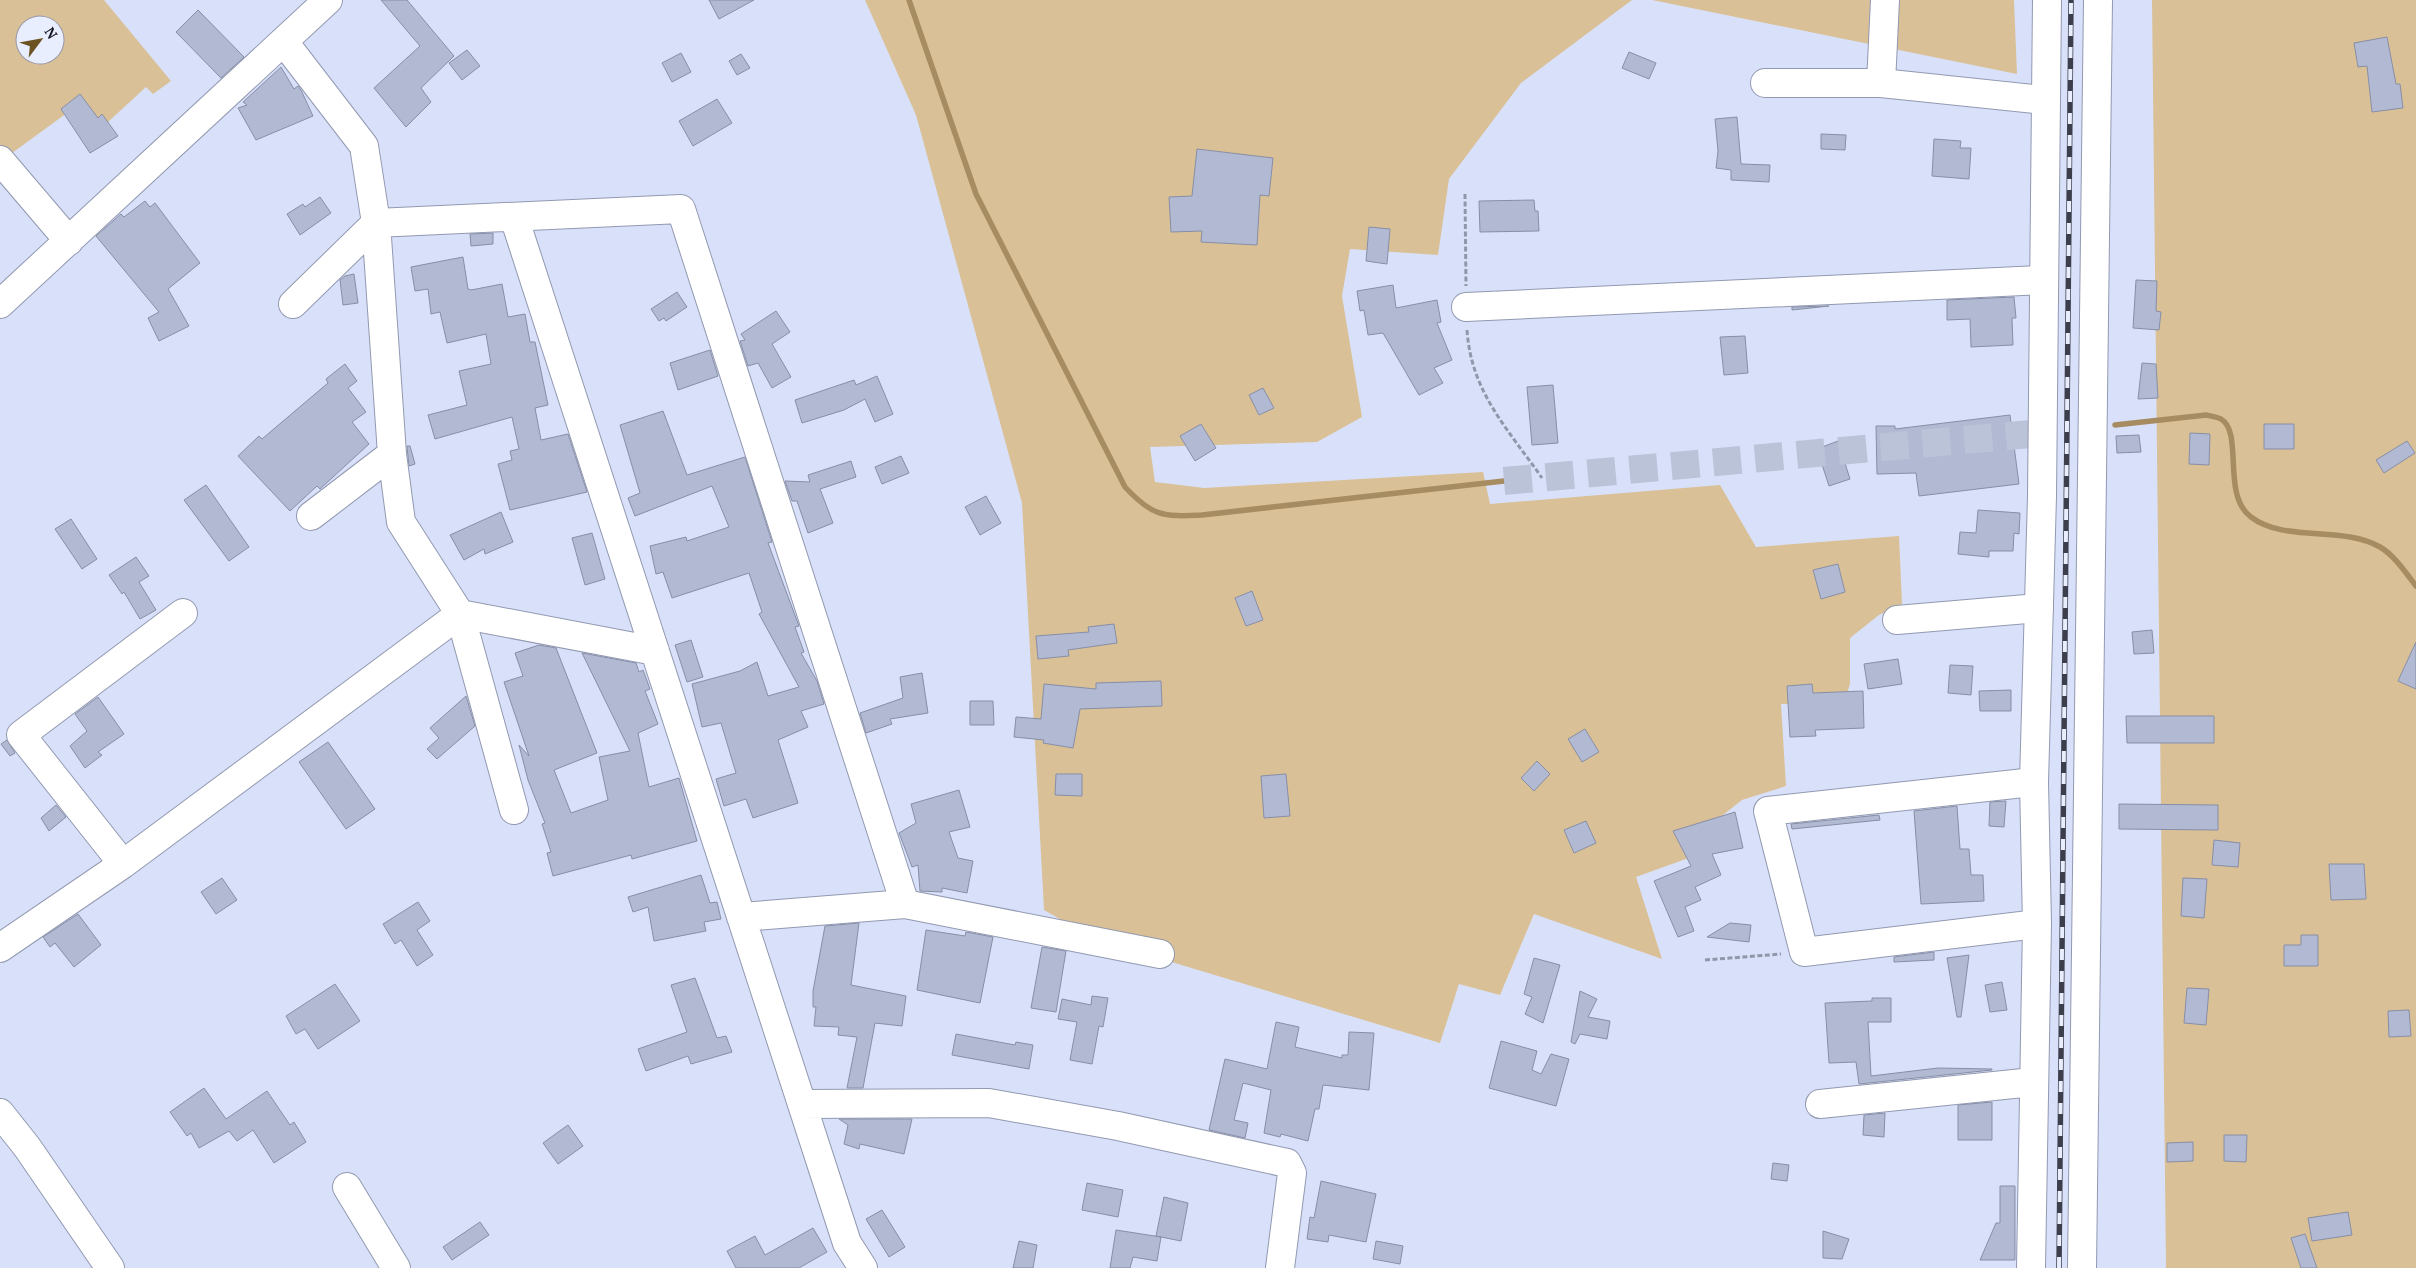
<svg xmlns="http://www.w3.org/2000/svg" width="2416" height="1268" font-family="'PT Serif',serif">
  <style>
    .green { fill: #d9c097; fill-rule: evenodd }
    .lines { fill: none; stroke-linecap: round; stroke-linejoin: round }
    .stream { stroke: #a68c60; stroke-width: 5.5 }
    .building { fill: #b2bad3; stroke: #878ea6 }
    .minor-tunnel { stroke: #bbc3d9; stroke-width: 28; stroke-dasharray: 28 14; stroke-linecap: butt }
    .minor-casing { stroke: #9299b0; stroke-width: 30 }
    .major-casing { stroke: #9299b0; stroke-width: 30 }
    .path { stroke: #9197aa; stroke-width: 3; stroke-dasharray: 5 2.5; stroke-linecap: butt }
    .minor { stroke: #fff; stroke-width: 28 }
    .major { stroke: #fff; stroke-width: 28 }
    .rail-casing { stroke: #3c3f4b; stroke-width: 5.5 }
    .rail { stroke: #e9eefe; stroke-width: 4; stroke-dasharray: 11; stroke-linecap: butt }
  </style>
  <rect width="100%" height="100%" fill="#d9e1fa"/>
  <path class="green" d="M0,0H104L171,81L153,94L146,87L95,134L71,110L8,156L0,146ZM25,25H55V55H25Z
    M865,0H1632L1521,83L1449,179L1438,255L1350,249L1342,296L1362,417L1317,442L1150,447L1155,482L1204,488L1483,472L1490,504L1720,485L1756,547L1899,536L1902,604L1879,615L1850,638V684L1844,703L1781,704L1786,786L1742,800L1718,819L1722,846L1636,877L1662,959L1534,914L1500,995L1459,984L1440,1043L1095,939L1044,910L1022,503L916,115Z
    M1652,0H2014L2017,74Z
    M2152,0H2416V1268H2166Z"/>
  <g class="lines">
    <path class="stream" d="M909,0L976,194L1125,487C1152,516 1162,517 1202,515L1504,481
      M2115,425L2206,415C2211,416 2217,417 2221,419C2244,433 2221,495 2251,517C2285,543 2342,525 2380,547C2394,555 2406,573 2416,586"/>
  </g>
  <path class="building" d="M381,0H407L454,56L421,88L431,102L406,127L374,88L420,46Z
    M709,0H754L719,19Z
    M198,10L244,57L221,78L176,32Z
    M2387,37L2396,84H2400L2403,108L2372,112L2367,66L2358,67L2354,43Z
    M467,50L480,66L462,80L449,63Z
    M1629,52L1656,63L1649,79L1622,68Z
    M681,53L691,72L672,82L662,63Z
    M741,54L750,68L737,75L729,61Z
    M281,67L294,89L298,86L301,90L313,116L256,140L238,108L247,105L243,102Z
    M80,94L98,118L102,114L118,136L90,153L61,109Z
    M717,99L732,123L693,146L679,121Z
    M1737,117L1741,164L1770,165L1769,182L1731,180V170L1716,168L1718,151L1715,119Z
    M1821,134L1846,135L1845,150L1821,149Z
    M1934,139L1961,141L1960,148H1971L1969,179L1932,176Z
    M1197,149L1273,158L1269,196L1260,195L1257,245L1201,242L1202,231L1171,232L1169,197L1192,196Z
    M320,197L331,213L300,235L287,214L303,204L305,207Z
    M1534,200L1535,211H1538L1539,231L1480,232L1479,201Z
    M145,201L150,207L155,203L200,263L168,289L189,326L159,341L148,318L159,312L96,236L121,214L124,217Z
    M1369,227L1390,229L1387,264L1366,261Z
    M493,233V244L471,246L470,234Z
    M463,257L468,289L471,290L502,284L508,317L525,314L530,342H535L548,405L535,408L541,440L568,434L587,492L510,510L498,464L512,460L510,451L519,449L512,417L435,439L428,415L467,405L459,371L491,364L486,334L447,343L440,312L431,314L428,289L415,291L411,267Z
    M354,274L358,303L343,305L340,280L345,276Z
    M2136,280L2157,281L2156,311L2161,312L2159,330L2133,328Z
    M1393,285L1396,308L1437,300L1441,322L1437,323L1452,360L1434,368L1443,383L1419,395L1383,333L1368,335L1364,310L1360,311L1357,291Z
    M677,292L687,307L666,321L664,318L659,321L651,309Z
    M2014,297L2016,318H2012L2013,345L1971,347L1970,319L1947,320V300Z
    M1829,306L1792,310V307Z
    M776,311L790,332L772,344L791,377L772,388L758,363L748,366L740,341L745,340L741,334Z
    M1745,336L1748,373L1724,375L1720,337Z
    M710,350L718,376L678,390L670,363Z
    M2142,363L2156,364L2158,398L2138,399Z
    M345,364L357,381L348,388L366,412L352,422L369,444L320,489L317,486L290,511L238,456L259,436L262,439L328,383L326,379Z
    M877,376L893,414L875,422L865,399L844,410L802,423L795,400L854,380L856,385Z
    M1553,385L1558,443L1532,445L1527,387Z
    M1263,388L1274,408L1259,415L1249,395Z
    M663,411L687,475L745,457L772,542L768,543L799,626L795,627L804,652L801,653L817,681L824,704L801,711L808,727L778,740L798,803L753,818L746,799L724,806L716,779L736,773L721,723L702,727L692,684L740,671L757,662L768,696L799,687L759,614L762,612L749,573L672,598L663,572L656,574L650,546L686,537L687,541L729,527L712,486L635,516L628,498L640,493L620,425Z
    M2010,415L2019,484L1919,496L1916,473L1877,474L1876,426H1895V429Z
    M1201,424L1216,448L1195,461L1180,436Z
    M2264,424H2294V449H2264Z
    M2190,433L2210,434L2209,465L2189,464Z
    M2139,435L2141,452L2117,453L2116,436Z
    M1838,441L1850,479L1829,486L1817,449Z
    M2407,441L2415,453L2384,473L2376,460Z
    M407,446H410L415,464L409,466Z
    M901,456L909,473L882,484L875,467Z
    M851,461L856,477L820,489L833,523L808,533L797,501H792L785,481L810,482L808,475Z
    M206,485L249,547L229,561L184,500Z
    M986,496L1001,523L980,535L965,507Z
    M1978,510L2020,513L2019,534L2014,533L2013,551H1989V557L1958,554L1960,532L1976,533Z
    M501,512L513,542L485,554L484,549L464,560L450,535Z
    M71,519L97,559L82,569L55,529Z
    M592,533L605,579L585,585L572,538Z
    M136,557L149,576L139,582L156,610L140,619L124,592L122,594L109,575Z
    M1838,564L1845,592L1821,599L1813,570Z
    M1252,591L1263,620L1246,626L1235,598Z
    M1114,624L1117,643L1068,650L1069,656L1038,659L1036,636L1089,632L1088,627Z
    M2152,630L2154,653L2134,654L2132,632Z
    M691,640L703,677L687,682L675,645Z
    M2416,642V689L2398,681Z
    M539,645L556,648L597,753L554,770L571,813L608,800L599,757L630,751L582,653L636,663L639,672L643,670L650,689L645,691L658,724L638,733L649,787L679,778L697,841L632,859L631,855L553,876L547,853L551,852L542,824L545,823L528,780L519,745L529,756L504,682L523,676L515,653Z
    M1898,659L1902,684L1868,689L1864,664Z
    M1950,665L1973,666L1971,695L1948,693Z
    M922,673L928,713L890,719L892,724L866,733L860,713L903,698L900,677Z
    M1161,681L1162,706L1080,709L1073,748L1043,743L1044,740L1014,737L1016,717L1041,719L1044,684L1096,689V683Z
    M1812,684L1813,693L1863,691L1864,728L1815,730L1816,736L1790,737L1787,686Z
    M2011,690V711H1980L1979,691Z
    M466,696L475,726L437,759L427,749L439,738L430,728Z
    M98,697L124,734L98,752L102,755L85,768L70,746L87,731L75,714Z
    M970,701H993L994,725H970Z
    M2126,716H2214V743H2127Z
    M1585,729L1599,752L1582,762L1568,739Z
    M7,740L15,753L10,756L1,744Z
    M328,742L375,809L346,829L299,762Z
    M1537,761L1550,774L1534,791L1521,778Z
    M1056,774H1082V796L1055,795Z
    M1286,774L1290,816L1264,818L1261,776Z
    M959,790L970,827L949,832L958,858L973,861L967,893L942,888V892L920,891L918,865L912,867L899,833L916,823L911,804Z
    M2006,801L2004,827L1989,826L1990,802Z
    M2119,804L2218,805V830L2119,829Z
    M56,805L66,817L49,831L41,818Z
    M1957,806L1960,849H1969L1971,875H1983L1984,901L1921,904L1914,811Z
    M1735,812L1743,848L1712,854L1721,875L1695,887L1701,900L1685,907L1694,931L1678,937L1654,881L1691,866L1673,831Z
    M1879,815L1880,820L1792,829L1791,824Z
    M1586,821L1596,843L1574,853L1564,830Z
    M2214,840L2240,843L2238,867L2212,865Z
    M2329,864H2364L2366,899L2331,900Z
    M701,875L710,903L717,902L721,919L704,922L706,931L654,941L648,907L633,912L628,897Z
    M222,878L237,900L216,914L201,892Z
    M2183,878L2207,879L2204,918L2181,916Z
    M418,902L430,921L417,930L433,955L417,966L401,940L395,944L383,924Z
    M78,914L101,945L74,967L55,943L50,947L43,937Z
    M859,923L851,985L906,996L902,1026L875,1023L863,1088H847L857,1037L838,1035L839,1027L814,1026L816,1007H813V991L825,926Z
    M1730,923L1751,925L1749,942L1707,937Z
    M926,930L965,936L966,932L993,937L980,1003L917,990Z
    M2301,935H2318V966H2284V945H2301Z
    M1042,947L1066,951L1056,1012L1031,1008Z
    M1934,952V960L1894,962V957Z
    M1969,955L1961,1017H1957L1947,958Z
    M1534,958L1560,965L1543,1023L1525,1014L1532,997L1524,994Z
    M695,978L717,1038L726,1036L732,1052L691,1064L688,1056L646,1071L638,1049L687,1032L671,985Z
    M2002,982L2007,1010L1990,1012L1985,985Z
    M335,984L360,1021L318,1049L305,1029L296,1034L286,1016Z
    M2187,988L2209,989L2206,1025L2184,1023Z
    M1580,991L1597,999L1588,1017L1610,1021L1607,1039L1580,1034L1575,1044L1571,1042Z
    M1092,996L1108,998L1103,1027L1099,1026L1092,1064L1070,1060L1077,1022L1058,1019L1062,999L1091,1005Z
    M1872,998H1891V1022H1868L1871,1076L1938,1068L1992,1069V1070L1859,1084L1856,1062L1829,1063L1825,1003L1872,1001Z
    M2409,1010L2411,1036L2389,1037L2388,1011Z
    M1276,1022L1299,1027L1295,1047L1342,1058V1055H1348L1349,1032L1374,1033L1369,1090L1323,1085L1319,1109H1315L1308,1141L1281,1134L1280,1137L1264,1133L1271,1090L1243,1083L1234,1120L1248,1123L1245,1138L1209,1130L1225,1059L1267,1069Z
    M956,1034L1015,1045L1016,1042L1033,1045L1029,1069L952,1055Z
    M1501,1041L1537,1051L1532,1070L1541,1074L1551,1054L1569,1059L1556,1106L1489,1088Z
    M204,1088L226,1119L267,1091L290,1125L294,1122L306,1142L274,1163L253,1130L237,1141L229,1131L199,1148L191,1133L187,1136L170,1112Z
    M1992,1102V1140H1958V1105Z
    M1885,1113L1884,1137L1863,1135L1864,1115Z
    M839,1119H912L904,1154L860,1144L859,1149L844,1144L848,1125Z
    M568,1125L583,1146L558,1164L543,1143Z
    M2224,1135H2247L2246,1162L2224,1161Z
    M2193,1142V1161L2167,1162V1143Z
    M1773,1163L1789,1165L1787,1181L1771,1179Z
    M1321,1181L1376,1194L1366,1242L1329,1235L1328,1242L1307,1239L1310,1217L1314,1218Z
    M1087,1183L1123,1190L1118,1217L1082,1210Z
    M2000,1186H2015V1260H1980L1996,1223H2000Z
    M1164,1197L1188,1203L1181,1241L1156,1236Z
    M882,1210L905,1247L889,1257L866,1219Z
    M2348,1212L2352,1235L2312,1241L2308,1218Z
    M480,1222L489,1235L452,1260L443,1247Z
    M813,1228L827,1252L799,1268H736L727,1251L755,1236L765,1255Z
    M1116,1230L1161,1237L1157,1261L1133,1257L1130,1268H1110Z
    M1823,1231L1849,1239L1842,1259L1823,1258Z
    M2305,1234L2317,1268H2301L2291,1238Z
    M1019,1241L1037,1245L1033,1268H1013Z
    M1376,1241L1403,1246L1400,1264L1373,1259Z"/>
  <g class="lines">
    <path class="minor-tunnel" d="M1504,481L2042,433"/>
    <defs>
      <path id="minor" d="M284,42L364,146L376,223L392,454L401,522L460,614L514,810
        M1765,83H1881L2044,100
        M1881,83L1885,0
        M0,160L69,241
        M514,217L847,1243L863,1268
        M0,304L328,0
        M293,304L376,223L681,209L905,904
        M1466,307L2042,280
        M311,516L392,454
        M1897,620L2039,608
        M2034,782L1768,811L1804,952L2037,924
        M123,864L21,735L183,613
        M741,917L905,904L1160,954
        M0,948L123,864L460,614L655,651
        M802,1104L989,1103L1118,1126L1287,1163L1292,1173L1280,1268
        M1820,1104L2033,1082
        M0,1113L27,1147L110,1268
        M347,1187L396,1268"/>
      <path id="major" d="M2031,1268L2037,924L2034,782L2042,496L2047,0
        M2082,1268L2098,0"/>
    </defs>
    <use href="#minor" class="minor-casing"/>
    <use href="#major" class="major-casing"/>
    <path class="path" d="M1465,194L1466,286
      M1467,330C1471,392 1508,429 1542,478
      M1705,960L1781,954"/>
    <use href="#minor" class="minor"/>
    <use href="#major" class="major"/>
    <defs>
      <path id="rail" d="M2059,1268L2071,0"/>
    </defs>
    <use href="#rail" class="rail-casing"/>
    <use href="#rail" class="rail"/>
  </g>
  <g transform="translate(40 40) rotate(58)"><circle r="24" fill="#e9eefe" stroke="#9498a5"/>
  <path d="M0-4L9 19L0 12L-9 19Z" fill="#6c5324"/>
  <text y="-8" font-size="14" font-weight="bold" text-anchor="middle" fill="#14161f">N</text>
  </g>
</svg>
